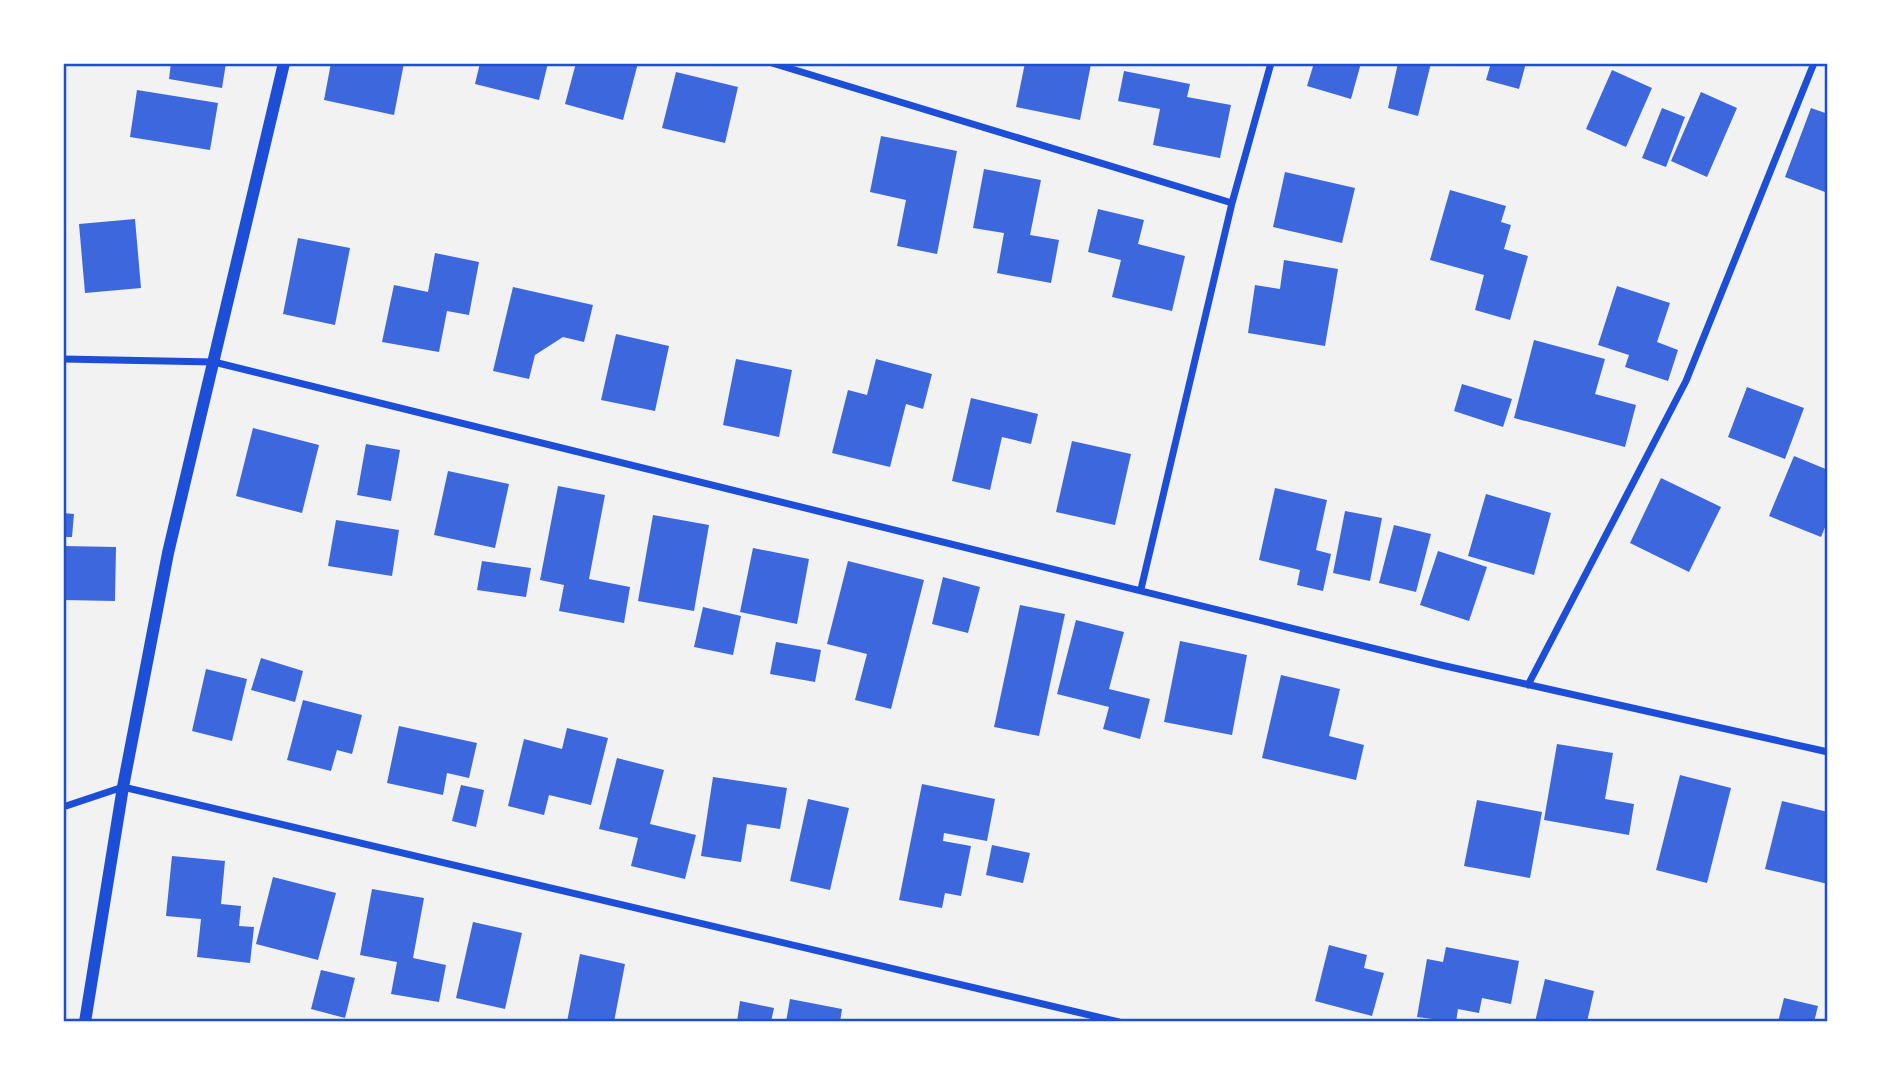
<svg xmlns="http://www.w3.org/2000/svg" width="1891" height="1085" font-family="'Work Sans',sans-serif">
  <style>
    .building { fill: #3d67dc }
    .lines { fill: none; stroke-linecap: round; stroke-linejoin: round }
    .minor { stroke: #1d4ed8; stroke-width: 7 }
    .tertiary { stroke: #1d4ed8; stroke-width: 12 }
    .neatline { fill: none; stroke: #1d4ed8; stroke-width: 2.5 }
  </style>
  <rect width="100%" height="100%" fill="#f2f2f2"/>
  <path class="building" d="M171,63H226L222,88L169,79Z
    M331,63H404L394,115L324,100Z
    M480,63H548L539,100L475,84Z
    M576,63H638L623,120L565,104Z
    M1025,63L1091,64L1080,120L1016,107Z
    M1314,63H1361L1351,99L1307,86Z
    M1398,63H1431L1418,116L1388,108Z
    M1491,63H1526L1519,89L1486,80Z
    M1612,70L1652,88L1626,147L1586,129Z
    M1124,71L1190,84L1187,97L1231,105L1220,158L1153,145L1160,109L1118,101Z
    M676,72L738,87L725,143L662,128Z
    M137,90L218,103L210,150L130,137Z
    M1701,92L1737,108L1707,177L1671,161Z
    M1662,108L1685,117L1666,167L1642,158Z
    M1811,108L1828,114V184L1825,192L1785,177Z
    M881,136L957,151L937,254L897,246L906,200L870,192Z
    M984,169L1041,180L1030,235L1059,240L1051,283L997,273L1004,233L973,228Z
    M1285,172L1355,188L1342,243L1273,227Z
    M1450,190L1506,206L1501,222L1511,225L1504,249L1528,256L1510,320L1475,310L1484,275L1430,260Z
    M1098,209L1144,220L1138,244L1185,256L1172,311L1112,297L1121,260L1088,252Z
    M135,219L141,288L85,293L79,224Z
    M298,238L350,248L335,325L283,314Z
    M435,253L479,262L469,315L447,311L439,352L382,342L394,285L428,292Z
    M1284,260L1338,269L1325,346L1248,333L1255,285L1280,289Z
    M1617,286L1670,303L1657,342L1678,350L1668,381L1625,367L1629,355L1598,345Z
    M513,287L593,305L584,342L563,337L535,355L529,379L493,371Z
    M616,334L669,346L655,411L601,400Z
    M1534,340L1605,359L1595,394L1636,405L1625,447L1514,418Z
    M736,359L792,370L779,437L723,425Z
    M876,359L932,374L923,409L906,404L890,467L832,453L848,390L867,395Z
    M1462,384L1512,399L1503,427L1454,411Z
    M1747,387L1804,408L1785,459L1728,437Z
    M971,398L1038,414L1031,444L1002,437L990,490L952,481Z
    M253,428L319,445L302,513L236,496Z
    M1072,441L1131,454L1115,525L1056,512Z
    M366,444L400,450L391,501L357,495Z
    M1794,456L1828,470V520L1821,537L1769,516Z
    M448,471L509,484L495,548L434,535Z
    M1661,478L1721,507L1689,572L1630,543Z
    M558,486L605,495L589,579L630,587L624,623L559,611L564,585L540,580Z
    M1275,488L1327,500L1316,550L1331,554L1323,591L1297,585L1300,570L1259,560Z
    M1486,494L1551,513L1534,575L1468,556Z
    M1345,511L1382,518L1370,581L1333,573Z
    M63,513L74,514L72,537H63Z
    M653,515L709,525L694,611L638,601Z
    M336,520L399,530L392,576L328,566Z
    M1394,525L1431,534L1416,592L1379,583Z
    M63,546L116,547L115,601L63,600Z
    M753,548L809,559L797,624L740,612Z
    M1438,551L1487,567L1469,621L1420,605Z
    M482,561L531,568L526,597L477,590Z
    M848,561L924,580L891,709L855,700L867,654L827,644Z
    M943,577L980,587L968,633L932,624Z
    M1020,605L1065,614L1039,736L994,727Z
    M703,607L741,616L733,655L694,647Z
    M1076,620L1124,632L1109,689L1150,699L1140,739L1103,729L1109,707L1057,694Z
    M1180,641L1247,655L1232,735L1164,722Z
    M776,642L821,650L815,682L770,674Z
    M261,658L303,671L295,702L251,690Z
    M206,669L247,679L232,741L192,731Z
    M1281,675L1340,689L1329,736L1364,745L1356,780L1262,758Z
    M303,700L362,715L352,754L337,750L331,771L287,760Z
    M399,726L477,743L469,778L447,773L443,795L387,783Z
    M567,728L608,738L591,805L549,795L544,815L508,806L524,739L562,749Z
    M1557,744L1613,753L1605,799L1634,804L1629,835L1544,820Z
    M617,758L664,770L650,824L696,835L685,879L631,866L638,838L599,829Z
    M1680,775L1731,788L1707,883L1656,870Z
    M713,777L787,788L780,829L747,824L741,862L701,856Z
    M922,784L995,799L987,841L944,833L943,841L971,846L961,896L945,893L942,908L899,900Z
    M461,785L484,790L476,827L452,821Z
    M808,799L849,808L830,890L790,881Z
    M1477,800L1542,812L1530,878L1464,866Z
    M1782,801L1828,812V884L1765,869Z
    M992,845L1030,853L1023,883L986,875Z
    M172,856L225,861L221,904L241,906L239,926L254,927L250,963L197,957L201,919L166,916Z
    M273,877L336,893L318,960L256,944Z
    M372,889L424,898L413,958L446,965L439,1002L391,994L397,962L360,955Z
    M473,922L522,933L505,1009L456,998Z
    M1329,945L1367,955L1364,968L1384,973L1372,1016L1315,1001Z
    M1446,947L1519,961L1511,1004L1482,998L1479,1013L1458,1009L1456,1022L1417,1017L1427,959L1443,962Z
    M580,954L625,964L614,1022H567Z
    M321,970L355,978L345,1018L311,1009Z
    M1545,979L1594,991L1587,1022H1535Z
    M1784,998L1818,1006L1814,1022H1778Z
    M790,999L842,1009L840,1022H786Z
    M740,1001L774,1008L771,1022H737Z"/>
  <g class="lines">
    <path class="minor" d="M772,63L1232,203
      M63,359L214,362L1441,665L1828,752
      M1141,589L1232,203L1271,63
      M1528,685L1686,381L1814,63
      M63,807L123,787L1119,1022"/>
    <path class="tertiary" d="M85,1022L123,787L168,553L284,63"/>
  </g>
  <rect width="1891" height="1085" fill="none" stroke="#ffffff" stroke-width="130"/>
  <rect x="65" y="65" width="1761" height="955" class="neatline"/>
</svg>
